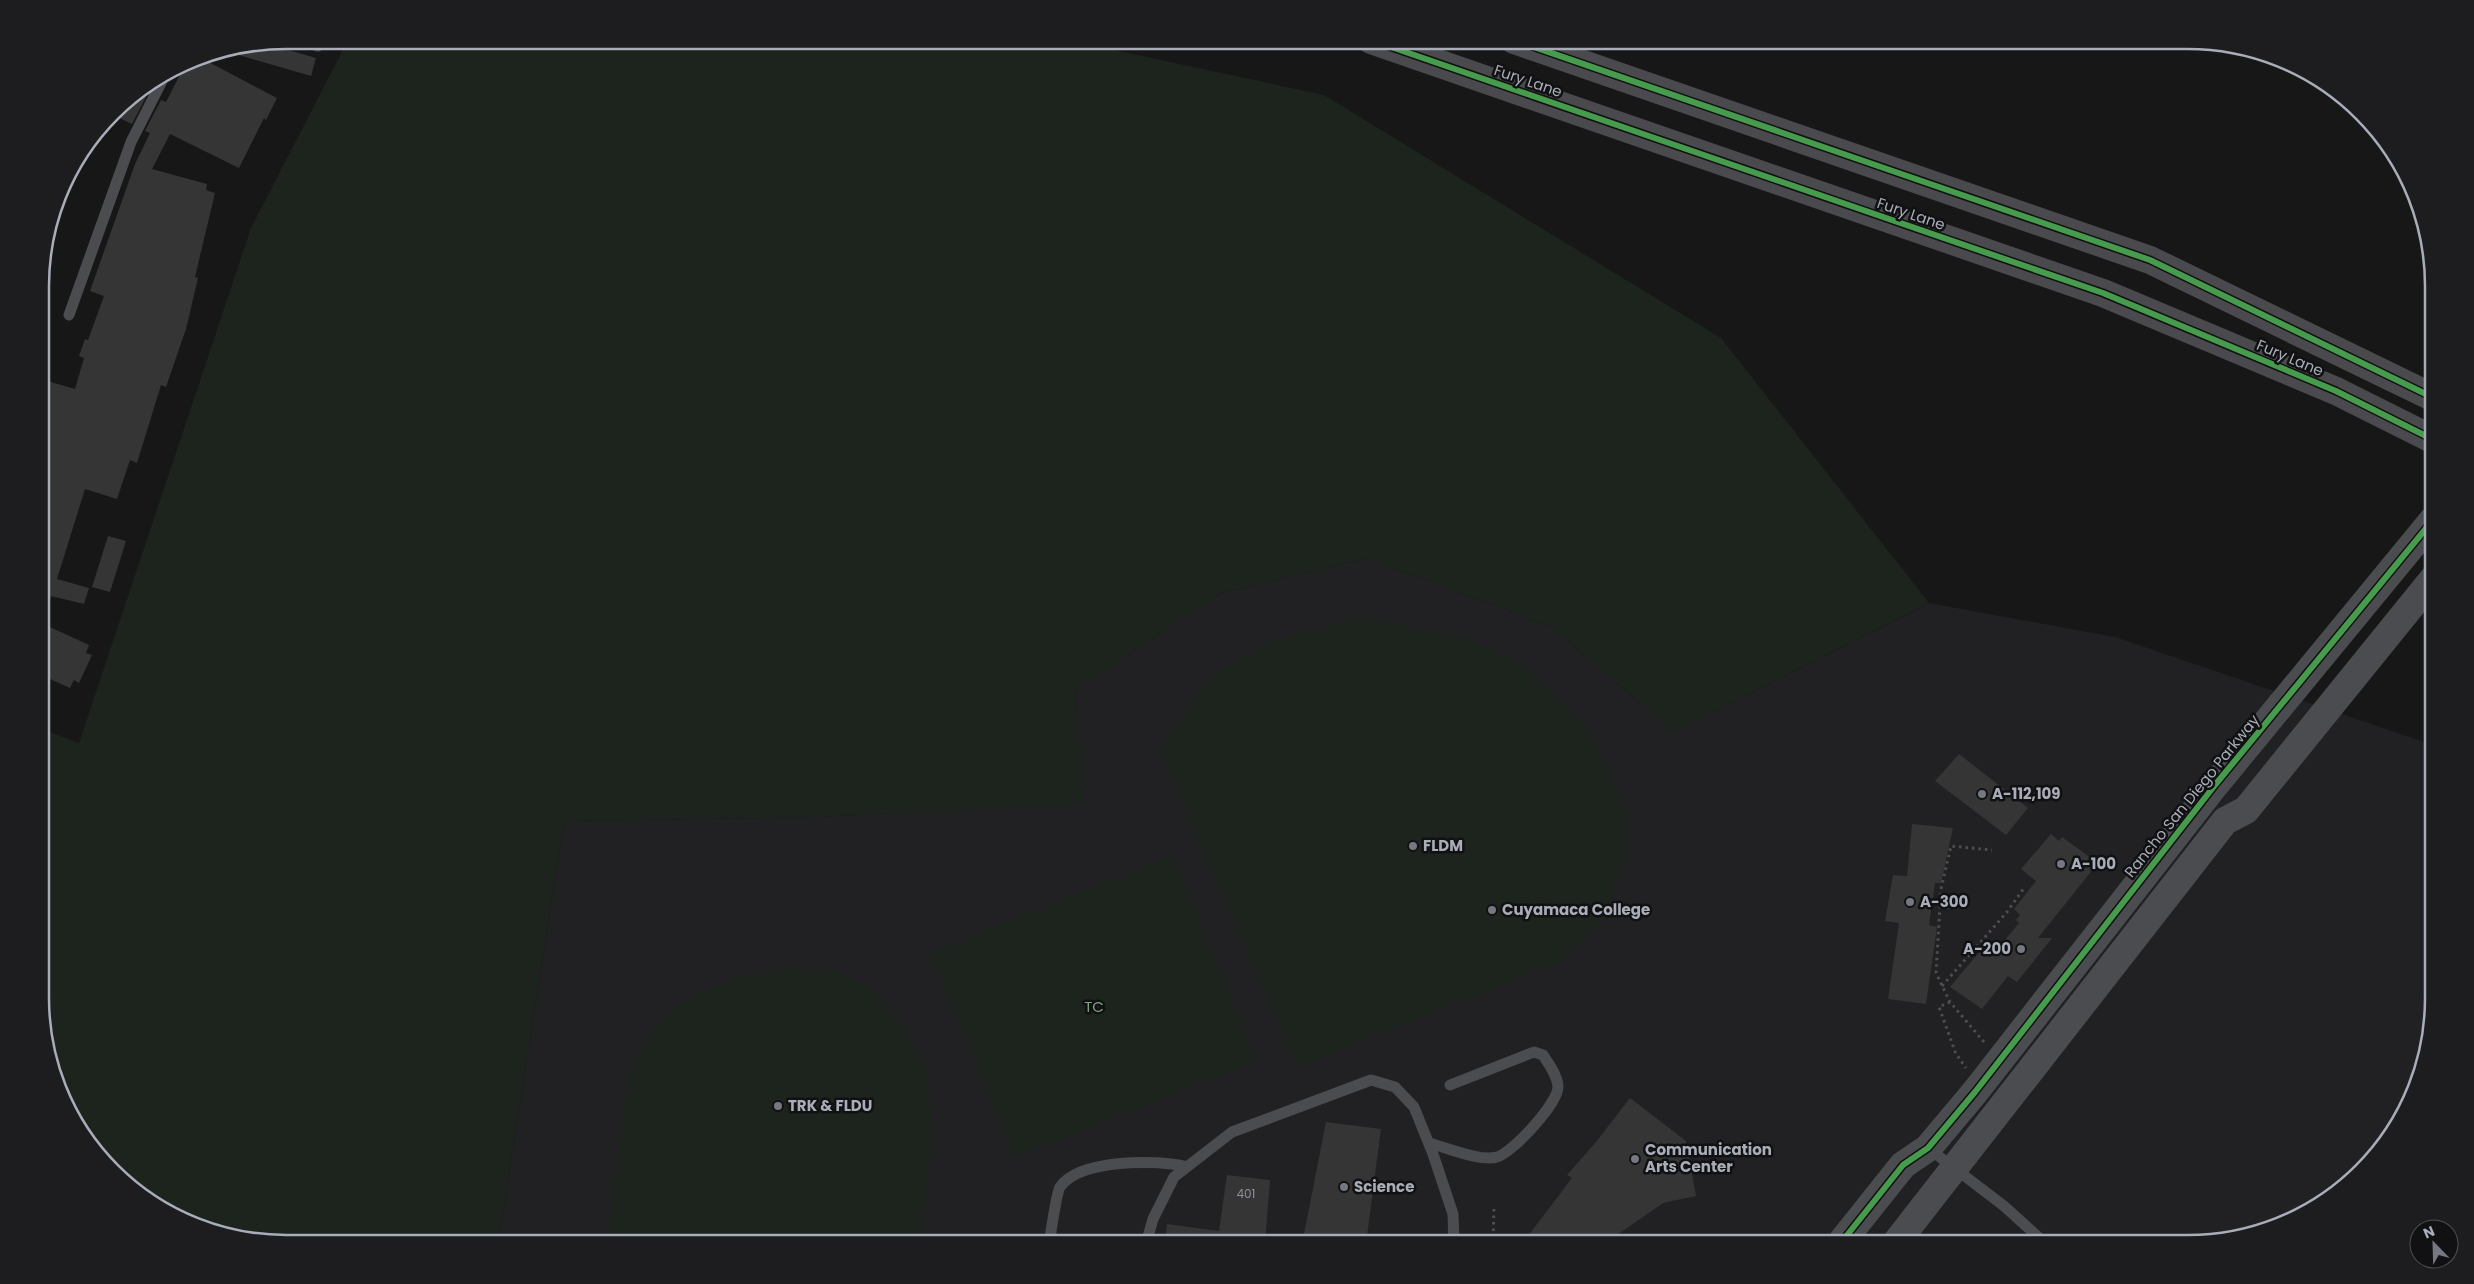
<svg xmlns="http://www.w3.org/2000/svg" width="2474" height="1284" font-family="Poppins,sans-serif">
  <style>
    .built { fill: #212123 }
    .green { fill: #1d241e }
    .building { fill: #353536 }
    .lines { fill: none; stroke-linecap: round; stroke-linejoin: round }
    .path { stroke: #4d4e52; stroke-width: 3; stroke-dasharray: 2.5 4; stroke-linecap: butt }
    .service { stroke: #4b4c50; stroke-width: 11 }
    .tertiary { stroke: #4b4c50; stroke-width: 28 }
    .secondary { stroke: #4a4a4e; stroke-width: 28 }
    .cycleway-casing { stroke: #111113; stroke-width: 9 }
    .cycleway { stroke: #469c4c; stroke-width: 6 }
    .poi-dot { fill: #757880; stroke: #111113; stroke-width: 2 }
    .labels { text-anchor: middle; stroke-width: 5; stroke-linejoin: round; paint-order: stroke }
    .number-label { font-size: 12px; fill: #8b8f98 }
    .street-label { font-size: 15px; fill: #a8adb8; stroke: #111113 }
    .poi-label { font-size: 15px; font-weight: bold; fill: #a8adb8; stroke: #111113; text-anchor: start }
    .park-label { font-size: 15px; fill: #7fa381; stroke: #111113 }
    .rim { fill: none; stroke: #a8adb8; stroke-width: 2.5 }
  </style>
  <rect width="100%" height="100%" fill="#171717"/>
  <path class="built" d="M1367,558L1550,626L1674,732L1929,603L2115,637L2433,745L2434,998L2426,1061L2408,1107L2373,1160L2324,1203L2267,1231L2204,1243L498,1244L564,821L820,817L1083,802L1075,690L1221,593Z"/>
  <path class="green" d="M348,40H1067L1324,95L1721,338L1929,603L1674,732L1550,626L1367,558L1221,593L1075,690L1084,803L820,817L564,821L498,1244H286L223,1236L177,1218L124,1183L91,1148L59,1092L42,1030V729L79,743L251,228Z
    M1357,618L1386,622L1468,639L1521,664L1589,730L1629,820L1622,871L1601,922L1560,961L1297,1066L1160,751L1183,714L1214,675L1268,642Z
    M1173,855L1256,1060L1014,1158L931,953Z
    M788,968L837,972L871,989L903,1026L928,1074L933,1137L920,1244H607L629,1075L640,1052L657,1025L687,999L737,977Z"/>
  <path class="building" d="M267,44L316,58L311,76L228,52Z
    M199,57L277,98L266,120L264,118L239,168L170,134L152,169L207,184L206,190L215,193L195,277L198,278L186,329L166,387L161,385L137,463L130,460L117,499L85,489L57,579L89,588L84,604L51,596L45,617L41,616V392L44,380L75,389L84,358L79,356L85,339L88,340L104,296L90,291L135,164L150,133L145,131L161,100L166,102L186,63Z
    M142,90L148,93L132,124L113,115L124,101Z
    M108,536L126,541L110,592L92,587Z
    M41,623L89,645L86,653L92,655L79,683L74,680L70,688L41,675Z
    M1959,754L2028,808L2006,835L1935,781Z
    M1912,824L1953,828L1941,883H1935L1929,925L1937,927L1926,1004L1888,999L1899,923L1885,921L1893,875L1907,876Z
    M2051,834L2059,841L2062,837L2098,863L2038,938H2052L2017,982L2008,976L1982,1009L1950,987L1980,951L1986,955L1990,952L1994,953L2019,923L2016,920L2020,915L2014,909L2036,881L2021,869Z
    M1630,1098L1686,1141L1696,1196L1663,1203L1604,1244H1522L1572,1178L1567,1175L1596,1142Z
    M1326,1122L1381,1129L1366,1244H1302Z
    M1227,1175L1270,1180L1265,1244H1165L1167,1224L1219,1231Z"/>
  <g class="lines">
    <path class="path" d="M1940,907L1956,908
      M1942,986L2007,912L2024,888
      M1950,1002L1939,1007L1956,1054L1966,1068
      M1984,1042L1950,1002L1936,973L1941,889L1951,846L1992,850
      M1493,1244L1494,1207"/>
    <path class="service" d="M301,40L318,46
      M69,315L131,142L165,75
      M1429,1143C1446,1147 1480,1162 1497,1157C1512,1153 1559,1103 1558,1086C1557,1075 1549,1064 1543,1055L1534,1052L1450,1085
      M1928,1148L2004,1206L2046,1244
      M1049,1244C1051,1233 1056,1194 1060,1187C1079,1159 1158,1159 1187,1167
      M1146,1244L1153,1219L1174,1177L1232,1132L1371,1080L1395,1087L1414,1107L1433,1154L1453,1214L1454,1244"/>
    <path class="tertiary" d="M1840,1244L1903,1165L1928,1148L1975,1092L2215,785L2433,520
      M1895,1244L2225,821L2246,810L2433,579"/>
    <path class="secondary" d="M1371,40L2103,293L2336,391L2432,439
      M1514,40L2150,260L2432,397"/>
    <defs>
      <path id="cycleway" d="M1371,40L2103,293L2336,391L2432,439
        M1514,40L2150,260L2432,397
        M1840,1244L1903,1165L1928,1148L1975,1092L2215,785L2433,520"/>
    </defs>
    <use href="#cycleway" class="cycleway-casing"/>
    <use href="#cycleway" class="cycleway"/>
  </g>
  <g class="poi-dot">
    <circle cx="1982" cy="794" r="5"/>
    <circle cx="1413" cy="846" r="5"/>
    <circle cx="2061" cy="864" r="5"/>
    <circle cx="1910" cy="902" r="5"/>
    <circle cx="1492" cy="910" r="5"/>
    <circle cx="2021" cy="949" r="5"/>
    <circle cx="778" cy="1106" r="5"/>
    <circle cx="1635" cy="1159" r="5"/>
    <circle cx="1344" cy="1187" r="5"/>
  </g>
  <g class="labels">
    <g class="number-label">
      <text x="1246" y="1198">401</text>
    </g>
    <g class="street-label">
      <text transform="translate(1528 81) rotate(19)" y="5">Fury Lane</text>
      <text transform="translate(1911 214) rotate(19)" y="5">Fury Lane</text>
      <text transform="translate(2290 358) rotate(23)" y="5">Fury Lane</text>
      <text transform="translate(2192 796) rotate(-51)" y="5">Rancho San Diego Parkway</text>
    </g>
    <g class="poi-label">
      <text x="1992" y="799">A-112,109</text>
      <text x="1423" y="851">FLDM</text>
      <text x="2071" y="869">A-100</text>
      <text x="1920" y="907">A-300</text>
      <text x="1502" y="915">Cuyamaca College</text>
      <text x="2011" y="954" text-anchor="end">A-200</text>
      <text x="788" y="1111">TRK &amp; FLDU</text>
      <text x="1645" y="1155">Communication<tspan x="1645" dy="17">Arts Center</tspan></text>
      <text x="1354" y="1192">Science</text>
    </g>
    <g class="park-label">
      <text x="1094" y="1012">TC</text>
    </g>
  </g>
  <path d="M0 0H2474V1284H0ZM286 49H2188A237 237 0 0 1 2425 286V998A237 237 0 0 1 2188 1235H286A237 237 0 0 1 49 998V286A237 237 0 0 1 286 49Z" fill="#1d1d20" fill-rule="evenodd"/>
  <path class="rim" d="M286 49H2188A237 237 0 0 1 2425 286V998A237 237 0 0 1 2188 1235H286A237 237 0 0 1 49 998V286A237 237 0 0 1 286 49Z"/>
  <g transform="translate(2434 1244) rotate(337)"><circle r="24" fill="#111113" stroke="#4d4f55"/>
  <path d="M0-4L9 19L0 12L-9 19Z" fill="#757880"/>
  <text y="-8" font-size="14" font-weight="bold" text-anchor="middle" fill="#a8adb8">N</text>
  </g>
</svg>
